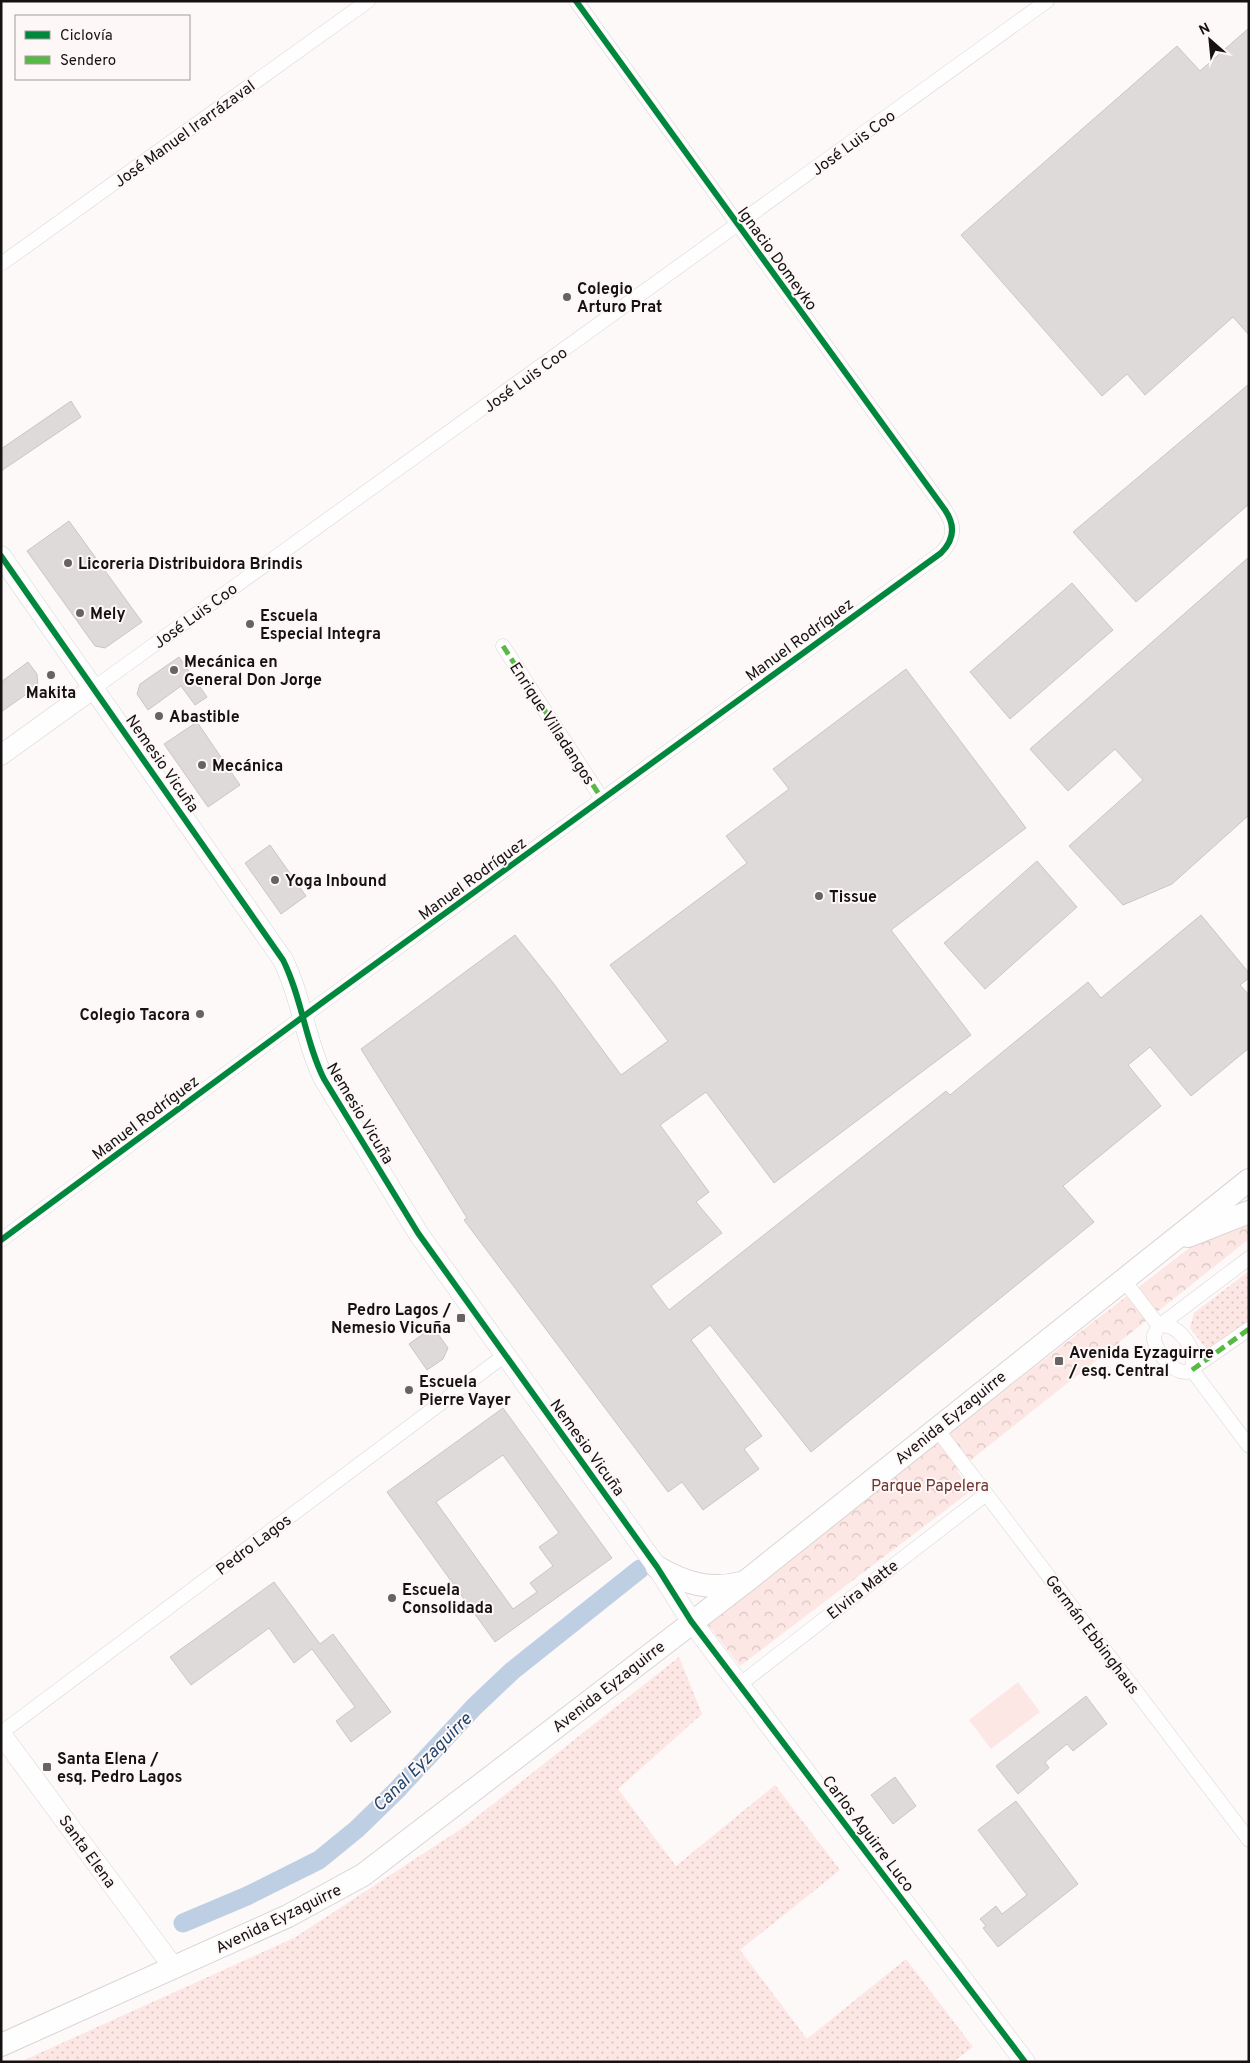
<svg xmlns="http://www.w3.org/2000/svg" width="1250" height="2063" font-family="Overpass,sans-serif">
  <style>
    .grass { fill: url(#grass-dots) }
    .park { fill: url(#park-crowns) }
    .pitch { fill: #fde7e4 }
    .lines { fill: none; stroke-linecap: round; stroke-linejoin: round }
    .canal { stroke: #bfcfe3; stroke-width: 19 }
    .building { fill: #dedada; stroke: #cac6c5; fill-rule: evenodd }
    .street-casing { stroke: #d8d5d4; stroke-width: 15 }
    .secondary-casing { stroke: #d8d5d4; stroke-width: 21 }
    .primary-casing { stroke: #d8d5d4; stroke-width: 24 }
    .street { stroke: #fffefe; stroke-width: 14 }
    .secondary { stroke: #fffefe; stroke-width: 20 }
    .primary { stroke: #fffefe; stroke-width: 22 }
    .quiet { stroke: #58b947; stroke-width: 5; stroke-dasharray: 10 5; stroke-linecap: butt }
    .cycleway-casing { stroke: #fdf8f7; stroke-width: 9 }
    .cycleway { stroke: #00873e; stroke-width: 6 }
    .poi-dot { fill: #676362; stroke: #fdf8f7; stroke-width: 2 }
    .labels { text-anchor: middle; stroke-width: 4; stroke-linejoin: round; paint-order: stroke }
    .street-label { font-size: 16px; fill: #171212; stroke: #fdf8f7 }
    .poi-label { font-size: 16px; font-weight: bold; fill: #171212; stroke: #fdf8f7; text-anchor: start }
    .park-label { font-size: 16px; fill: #6d3531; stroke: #fdf8f7 }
    .water-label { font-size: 18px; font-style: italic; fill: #24476f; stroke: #fdf8f7 }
  </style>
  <defs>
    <pattern id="grass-dots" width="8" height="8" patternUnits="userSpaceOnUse" patternTransform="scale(1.25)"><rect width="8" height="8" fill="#fde7e4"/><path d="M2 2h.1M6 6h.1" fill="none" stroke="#d8c5c3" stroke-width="1.8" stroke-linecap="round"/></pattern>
    <pattern id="park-crowns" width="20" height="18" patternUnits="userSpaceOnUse" patternTransform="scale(1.25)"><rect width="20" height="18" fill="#fde7e4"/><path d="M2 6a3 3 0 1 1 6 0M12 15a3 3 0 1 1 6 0" fill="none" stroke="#d8c5c3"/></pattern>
  </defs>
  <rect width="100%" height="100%" fill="#fcf9f8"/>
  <path class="grass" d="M1249,1271V1321L1209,1352L1190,1328L1194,1313Z
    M679,1657L702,1714L618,1789L676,1866L775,1785L840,1870L740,1950L807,2039L906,1959L973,2047L953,2062H20L294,1938L464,1827Z"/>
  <path class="park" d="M1249,1202V1239L957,1471L972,1490L740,1666L705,1621Z"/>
  <path class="pitch" d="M1018,1682L1040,1712L991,1749L969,1720Z"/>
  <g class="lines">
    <path class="canal" d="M183,1923L247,1896L319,1860L357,1829L396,1791L474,1707L512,1671L640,1569"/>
  </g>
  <path class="building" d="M1249,28V335L1233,317L1145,395L1127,374L1102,396L961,235L1177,46L1200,71Z
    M1249,384V504L1136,602L1073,532Z
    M71,401L81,417L1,471V449Z
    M69,521L142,622L105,648L95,646L27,551Z
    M1249,557V815L1172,884L1123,905L1069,846L1143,780L1115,749L1068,791L1030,749Z
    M1072,583L1113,630L1010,719L970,672Z
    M179,657L207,697L195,705L181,686L148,710L137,694L140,684Z
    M28,662L37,674L38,686L1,712V682Z
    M906,669L1026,828L891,930L971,1035L774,1183L706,1092L660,1125L709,1192L696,1202L722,1233L651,1286L669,1310L946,1091L950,1095L1088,982L1101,998L1201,915L1249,973V978L1240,985L1249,995V1048L1191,1096L1150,1047L1128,1065L1161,1106L1063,1186L1094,1222L811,1452L710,1325L691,1340L762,1436L744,1449L759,1469L703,1510L682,1482L668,1492L464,1220L467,1218L361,1049L515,935L554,984L621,1075L668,1041L610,965L747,863L726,836L789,789L773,769Z
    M197,722L240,785L208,807L164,744Z
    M270,845L306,896L281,914L245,863Z
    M1037,861L1077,907L985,989L944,943Z
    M433,1327L448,1348L443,1359L427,1370L409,1344Z
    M503,1408L612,1558L495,1642L387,1492ZM503,1455L559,1533L539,1547L553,1566L530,1583L537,1592L513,1609L436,1502Z
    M274,1582L320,1644L333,1634L391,1712L351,1742L336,1721L355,1707L312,1649L294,1663L269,1628L191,1685L170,1657Z
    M1086,1696L1107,1724L1073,1751L1067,1744L1045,1762L1049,1768L1018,1794L996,1766Z
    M895,1777L916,1806L893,1824L871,1795Z
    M1016,1801L1078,1884L998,1947L983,1928L986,1926L980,1919L996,1906L1002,1914L1027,1895L978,1830Z"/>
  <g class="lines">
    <defs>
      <path id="street" d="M1,264L368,1
        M503,646L602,799
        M94,688L1047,1
        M1,1240L323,1002L941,553C954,540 956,526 945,510L576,1
        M1249,1258L1159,1326L1154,1335V1340C1158,1353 1172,1373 1187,1372L1249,1329
        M1123,1279L1159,1326
        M1159,1326C1176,1322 1188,1341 1194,1355L1192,1370
        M1192,1370L1249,1446
        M936,1428L1249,1840
        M739,1685L986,1494
        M1,1733L505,1355"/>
      <path id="secondary" d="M1,556L283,960C302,998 305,1041 324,1079L418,1233L657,1567L691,1621L1025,2062
        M1,755L94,688
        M1,1734L174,1968"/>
      <path id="primary" d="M1188,1236L1249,1212
        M657,1567C684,1583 710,1591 741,1583
        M1,2045L288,1916L363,1875L745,1582L1249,1180"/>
    </defs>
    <use href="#street" class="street-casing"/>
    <use href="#secondary" class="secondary-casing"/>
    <use href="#primary" class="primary-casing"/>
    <use href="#street" class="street"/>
    <use href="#secondary" class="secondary"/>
    <use href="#primary" class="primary"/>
    <path class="quiet" d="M503,646L602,799
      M1192,1370L1249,1329"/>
    <defs>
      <path id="cycleway" d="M1,556L283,960C302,998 305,1041 324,1079L418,1233L657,1567L691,1621L1025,2062
        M1,1240L323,1002L941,553C954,540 956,526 945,510L576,1"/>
    </defs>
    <use href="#cycleway" class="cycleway-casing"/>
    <use href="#cycleway" class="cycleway"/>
  </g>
  <g class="poi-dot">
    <circle cx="567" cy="297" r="5"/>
    <circle cx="68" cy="563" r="5"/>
    <circle cx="80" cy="613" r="5"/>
    <circle cx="250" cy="624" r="5"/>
    <circle cx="174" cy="670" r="5"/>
    <circle cx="51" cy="675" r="5"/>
    <circle cx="159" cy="716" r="5"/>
    <circle cx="202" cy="765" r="5"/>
    <circle cx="275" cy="880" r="5"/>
    <circle cx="819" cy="896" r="5"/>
    <circle cx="200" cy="1014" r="5"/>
    <rect x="456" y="1313" width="10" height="10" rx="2.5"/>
    <rect x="1054" y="1356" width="10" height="10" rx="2.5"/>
    <circle cx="409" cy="1390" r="5"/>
    <circle cx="392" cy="1598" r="5"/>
    <rect x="42" y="1762" width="10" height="10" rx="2.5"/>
  </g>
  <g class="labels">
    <g class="street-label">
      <text transform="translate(184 133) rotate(-36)" y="6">José Manuel Irarrázaval</text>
      <text transform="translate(853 142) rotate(-36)" y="6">José Luis Coo</text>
      <text transform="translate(778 258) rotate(54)" y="6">Ignacio Domeyko</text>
      <text transform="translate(525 379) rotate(-36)" y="6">José Luis Coo</text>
      <text transform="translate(195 615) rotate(-36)" y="6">José Luis Coo</text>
      <text transform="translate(799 639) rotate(-36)" y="6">Manuel Rodríguez</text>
      <text transform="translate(553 723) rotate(57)" y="6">Enrique Villadangos</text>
      <text transform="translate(163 763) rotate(55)" y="6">Nemesio Vicuña</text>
      <text transform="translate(472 878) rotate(-36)" y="6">Manuel Rodríguez</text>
      <text transform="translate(361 1113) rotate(59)" y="6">Nemesio Vicuña</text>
      <text transform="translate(145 1117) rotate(-37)" y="6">Manuel Rodríguez</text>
      <text transform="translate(950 1417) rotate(-39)" y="6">Avenida Eyzaguirre</text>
      <text transform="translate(588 1447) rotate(54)" y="6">Nemesio Vicuña</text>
      <text transform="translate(253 1544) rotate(-37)" y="6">Pedro Lagos</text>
      <text transform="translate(862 1589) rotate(-38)" y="6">Elvira Matte</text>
      <text transform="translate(1093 1634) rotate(53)" y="6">Germán Ebbinghaus</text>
      <text transform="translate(608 1686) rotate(-38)" y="6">Avenida Eyzaguirre</text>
      <text transform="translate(869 1833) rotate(53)" y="6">Carlos Aguirre Luco</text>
      <text transform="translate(88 1851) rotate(54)" y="6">Santa Elena</text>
      <text transform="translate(278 1918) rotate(-26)" y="6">Avenida Eyzaguirre</text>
    </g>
    <g class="poi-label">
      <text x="577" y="294">Colegio<tspan x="577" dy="18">Arturo Prat</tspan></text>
      <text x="78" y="569">Licoreria Distribuidora Brindis</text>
      <text x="90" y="619">Mely</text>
      <text x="260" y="621">Escuela<tspan x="260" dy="18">Especial Integra</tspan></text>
      <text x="184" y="667">Mecánica en<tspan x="184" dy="18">General Don Jorge</tspan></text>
      <text x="51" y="698" text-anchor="middle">Makita</text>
      <text x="169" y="722">Abastible</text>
      <text x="212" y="771">Mecánica</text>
      <text x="285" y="886">Yoga Inbound</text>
      <text x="829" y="902">Tissue</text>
      <text x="190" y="1020" text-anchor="end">Colegio Tacora</text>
      <text x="451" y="1315" text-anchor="end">Pedro Lagos /<tspan x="451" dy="18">Nemesio Vicuña</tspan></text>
      <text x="1069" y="1358">Avenida Eyzaguirre<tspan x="1069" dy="18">/ esq. Central</tspan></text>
      <text x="419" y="1387">Escuela<tspan x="419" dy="18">Pierre Vayer</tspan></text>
      <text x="402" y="1595">Escuela<tspan x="402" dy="18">Consolidada</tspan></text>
      <text x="57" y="1764">Santa Elena /<tspan x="57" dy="18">esq. Pedro Lagos</tspan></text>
    </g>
    <g class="park-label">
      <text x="930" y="1491">Parque Papelera</text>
    </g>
    <g class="water-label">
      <text transform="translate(422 1762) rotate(-45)" y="6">Canal Eyzaguirre</text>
    </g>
  </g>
  <rect width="1250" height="2063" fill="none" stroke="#171212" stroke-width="5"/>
  <rect x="15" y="15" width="175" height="65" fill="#fdf8f7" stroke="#a19c9b"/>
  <rect x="25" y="31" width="25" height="8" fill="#00873e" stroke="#a19c9b"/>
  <text x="60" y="40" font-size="15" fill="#171212">Ciclovía</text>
  <rect x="25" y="56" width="25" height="8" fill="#58b947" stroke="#a19c9b"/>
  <text x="60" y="65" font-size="15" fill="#171212">Sendero</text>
  <g transform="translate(1210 40) rotate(333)" stroke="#fdf8f7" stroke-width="4" paint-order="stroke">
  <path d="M0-4L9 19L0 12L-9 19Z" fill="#171212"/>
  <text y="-8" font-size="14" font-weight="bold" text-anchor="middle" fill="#171212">N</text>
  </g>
</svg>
